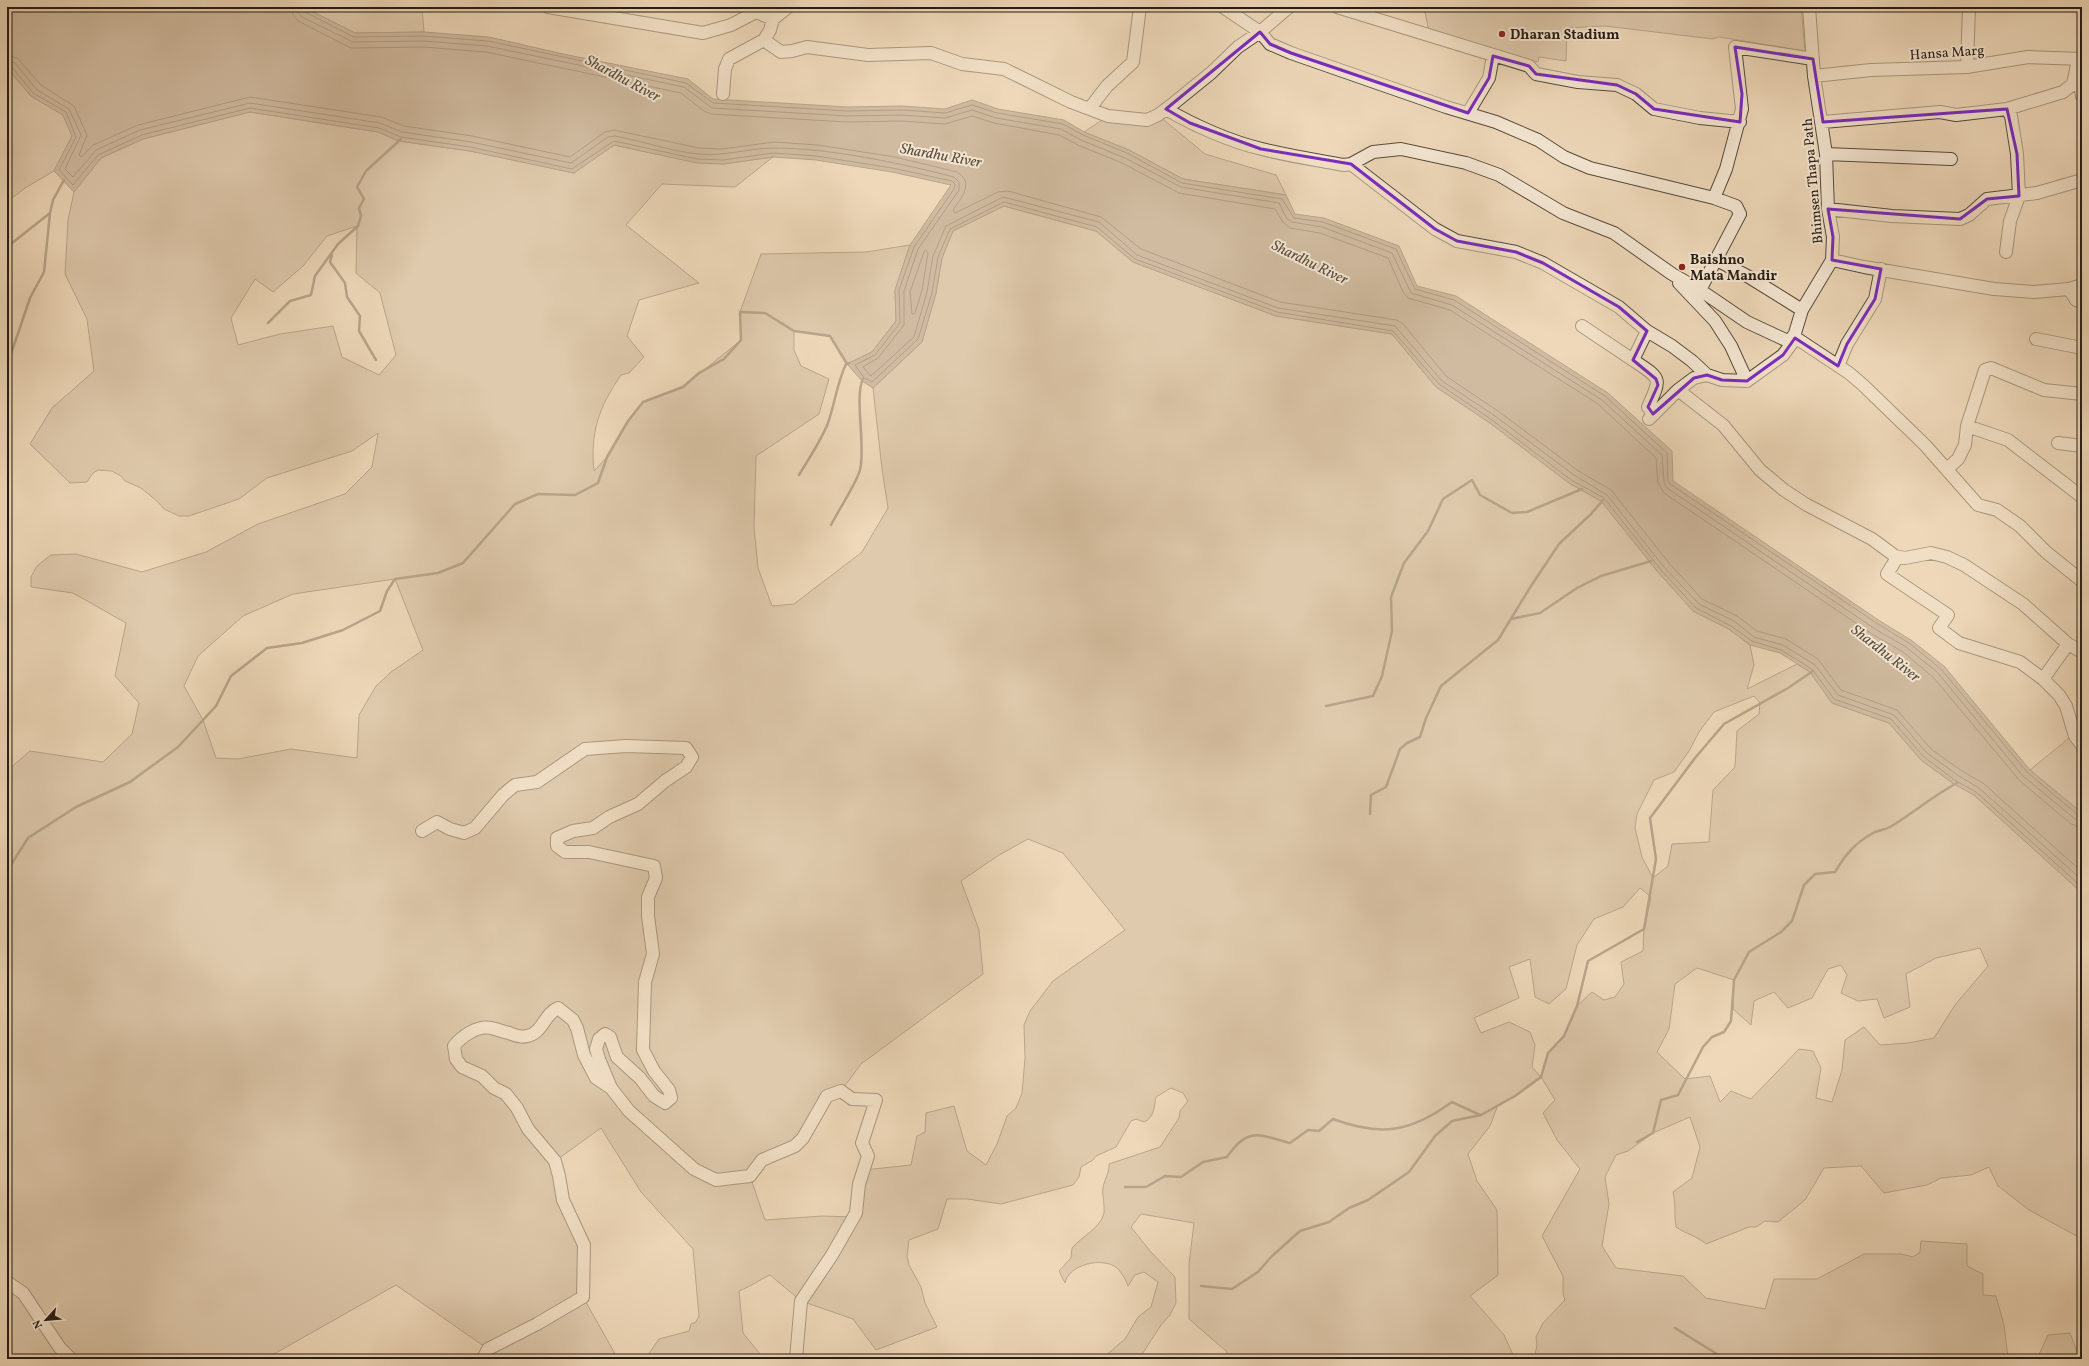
<svg xmlns="http://www.w3.org/2000/svg" width="2089" height="1366" font-family="Vollkorn,serif">
  <style>
    .green { fill: #ccb89d; stroke: #786a58; fill-rule: evenodd }
    .water { fill: #aa9881; stroke: #756655 }
    .lines { fill: none; stroke-linecap: round; stroke-linejoin: round }
    .shore { stroke: #685a4a; stroke-width: 1 }
    .stream { stroke: #756655; stroke-width: 2.5 }
    .minor-casing { stroke: #574b3c; stroke-width: 14 }
    .minor { stroke: #f4e6d2; stroke-width: 12 }
    .marked { fill: none; stroke: #7b2cbf; stroke-width: 3; stroke-linejoin: round }
    .poi-dot { fill: #8f2418; stroke: #f4e6d2; stroke-width: 1.5 }
    .labels { text-anchor: middle; stroke-width: 4; stroke-linejoin: round; paint-order: stroke }
    .poi-label { font-size: 14px; font-weight: bold; fill: #251c13; stroke: #f4e6d2; text-anchor: start }
    .street-label { font-size: 14px; fill: #251c13; stroke: #f4e6d2 }
    .water-label { font-size: 15px; font-style: italic; fill: #5a4e3f; stroke: #f4e6d2 }
  </style>
  <rect width="100%" height="100%" fill="#eed8b9"/>
  <filter id="stains"><feTurbulence type="fractalNoise" baseFrequency=".005" numOctaves="4"/><feColorMatrix values="0 0 0 0 .2 0 0 0 0 .09 0 0 0 0 .02 0 0 0 .5 -.17"/></filter>
  <radialGradient id="worn" r=".72"><stop offset=".6" stop-color="#630" stop-opacity="0"/><stop offset="1" stop-color="#630" stop-opacity=".3"/></radialGradient>
  <path class="green" d="M303,7H422L424,32L355,33Z
    M1424,7H1801L1805,51L1719,37L1713,39L1605,26L1567,28L1566,61L1539,57L1538,62L1429,32Z
    M7,68L31,96L63,115L72,136L54,171L25,188L7,202Z
    M250,112L378,132L399,141L470,151L574,173L614,145L651,153L723,164L773,157L735,187L662,184L626,225L699,283L639,300L627,336L644,357L629,373L621,375C599,407 590,432 594,471L607,457L628,421L643,402L683,387L741,340L740,312L761,254L866,252L910,245L895,290L896,321L872,352L847,364L830,336L794,331V350L801,366L829,379L819,414L756,456L754,527L758,568L772,606L794,604L862,552L888,508L882,469L873,388L922,342L936,293L942,258L953,231L1004,206L1096,231L1133,262L1276,316L1392,334L1436,387L1490,423L1569,483L1601,501L1658,572L1693,611L1729,629L1750,645L1754,665L1747,689L1797,664L1810,672L1832,703L1889,723L1921,760L1954,784L1974,795L2082,893V1239L2029,1210L1998,1186L1989,1167L1971,1175L1941,1178L1927,1185L1884,1193L1861,1166L1824,1168L1805,1200L1778,1222L1765,1221L1756,1227H1749L1706,1244C1697,1236 1686,1234 1676,1227C1674,1215 1676,1203 1673,1192L1692,1178L1700,1147L1690,1117L1653,1133L1628,1151L1616,1155L1605,1177L1609,1204L1602,1246L1616,1268L1683,1276L1706,1298L1765,1309L1774,1279H1817L1864,1254H1901L1913,1257L1920,1252L1921,1241L1967,1244V1266L1983,1274V1295L1996,1296L2004,1325L2008,1357L2014,1359H1534L1537,1345L1536,1337L1543,1323L1565,1300L1563,1294V1276L1542,1236L1580,1169L1557,1140L1543,1113L1555,1100L1541,1077L1515,1096L1498,1105L1490,1126L1468,1154L1477,1181L1497,1210L1498,1275L1470,1296L1504,1335L1515,1359H1230L1226,1351L1189,1319V1264L1194,1223L1141,1214L1131,1227L1150,1251L1175,1277L1176,1303L1170,1315L1161,1325L1139,1359H1105L1104,1357L1125,1339L1138,1317L1151,1307L1158,1282L1144,1272L1135,1275L1128,1286C1126,1280 1122,1273 1117,1268C1102,1256 1068,1265 1065,1283L1059,1271L1071,1258L1072,1248C1081,1237 1101,1228 1104,1213C1105,1205 1102,1196 1103,1188C1104,1180 1110,1172 1109,1164L1160,1147L1179,1118L1180,1111L1188,1101L1183,1093L1171,1088L1156,1097C1154,1106 1155,1117 1144,1122L1136,1119L1131,1121L1116,1147L1096,1156L1093,1160L1081,1167L1079,1177L1073,1185L1001,1204L967,1199H947L938,1229L909,1240L907,1256L909,1265L921,1287L925,1303L937,1327L876,1350L853,1319L801,1301L770,1275C759,1280 750,1287 739,1291L743,1333L764,1359H645L659,1339L689,1331L691,1324L696,1322L699,1316L693,1249L641,1192L601,1128L555,1161L580,1235L583,1297L618,1359H544L536,1354L528,1359H483L488,1349L396,1285L265,1359H7V771L30,751L103,762L132,734L139,703L115,676L126,623L73,593L31,587V577L37,566L51,555L76,554L142,572L206,552L258,524L345,494L372,467L378,433L352,451L267,478L239,499L189,516H179L164,509L157,501L141,488L125,481L121,476L112,471L98,470L93,473L87,482L70,483L30,444L52,408L94,371L87,319L65,274L68,220L74,192L101,158L143,139ZM357,226L356,273L380,293L396,355L379,375L342,357L333,326L280,334L238,345L231,318L255,279L273,292L303,266L327,236ZM395,579L423,650L391,672L376,686L359,715L357,758L291,749L238,759L216,758L203,720L184,686L198,656L243,616L293,594ZM1754,696L1760,703L1759,714L1737,731L1735,767L1713,790L1709,842L1672,844L1668,866L1653,878L1642,857L1635,828L1637,814L1654,780L1674,772L1689,751L1699,732L1714,712ZM1028,839L1063,853L1125,930L1053,981L1030,1011L1024,1025L1025,1058L1022,1093L1016,1108L1007,1116L997,1144L986,1165L967,1151L954,1106L926,1113L925,1132L917,1136L911,1165L864,1170L853,1217L822,1216L765,1220L750,1176L803,1138L827,1097L841,1091L861,1064L983,974L979,930L961,881L999,855ZM1640,888L1651,897L1644,929L1643,951L1621,962L1624,984L1615,997L1604,1000L1592,992L1577,1006L1564,1036L1548,1053L1541,1077L1532,1067L1535,1045L1530,1032L1509,1022L1481,1033L1474,1018L1519,998L1509,967L1530,959L1535,997L1549,1004L1566,989L1577,945L1594,919L1623,907ZM1980,948L1988,966L1955,1005L1934,1038L1908,1043L1880,1045L1864,1027L1845,1040L1842,1070L1832,1102L1816,1098L1821,1068L1813,1051L1799,1049L1751,1099L1731,1091L1720,1102L1710,1076L1685,1079L1657,1052L1669,1029L1675,984L1697,968L1734,980L1733,1009L1751,1025L1754,1001L1774,992L1788,1008L1812,998L1828,969L1841,965L1847,975L1841,993L1858,1001L1877,999L1884,1018L1910,1007L1906,974L1936,958Z
    M1158,115L1205,154L1276,175L1286,195L1183,179L1129,150L1084,132L1108,116Z
    M2069,738L2082,752V813L2030,770Z
    M2070,1333L2080,1359H2037L2048,1335Z"/>
  <path class="water" d="M7,7H303L355,33L424,32L489,37L563,54L688,79L713,99L848,107L902,106L945,109L972,100L998,109L1064,120L1084,132L1129,150L1183,179L1286,195L1295,214L1324,218L1399,246L1417,286L1456,296L1608,393L1672,451L1673,481L1880,621L1911,640L1944,666L2030,770L2082,813V893L1974,795L1954,784L1921,760L1889,723L1832,703L1810,672L1780,653L1750,645L1729,629L1693,611L1658,572L1601,501L1569,483L1490,423L1436,387L1392,334L1276,316L1133,262L1096,231L1004,206L953,231L942,258L936,293L922,342L873,388L862,381L847,364L872,352L896,321L895,290L910,245L951,185L892,172L816,160L773,157L723,164L697,163L614,145L574,173L470,151L399,141L378,132L250,112L143,139L101,158L74,192L54,171L72,136L63,115L31,96L7,68Z"/>
  <g class="lines">
    <path class="shore" d="M291,7L293,15L298,21L351,48L424,47L486,52L681,93L704,111L711,114L847,122L902,121L945,124L972,116L994,123L1059,135L1078,145L1122,163L1179,193L1275,209L1283,222L1290,228L1320,233L1388,258L1403,292L1408,298L1450,310L1598,404L1656,458L1658,483L1664,493L1872,634L1903,652L1933,677L2020,781L2071,824L2082,827
      M297,7L298,12L302,17L353,42L424,41L487,46L684,87L712,108L847,116L902,115L945,118L972,110L996,118L1061,129L1081,140L1125,158L1181,187L1279,203L1287,219L1292,222L1322,227L1392,253L1411,293L1452,305L1602,400L1662,455L1664,482L1667,488L1875,629L1906,647L1937,672L2023,776L2075,819L2082,821
      M302,7L305,12L354,37L424,36L488,41L686,83L713,103L847,111L902,110L945,113L972,105L997,113L1063,124L1083,135L1127,153L1182,183L1282,199L1294,218L1323,222L1396,249L1415,289L1454,300L1605,396L1667,453L1668,481L1670,484L1878,624L1909,643L1941,669L2027,772L2078,815L2082,816
      M7,55L17,58L41,85L74,106L87,135L79,155L81,157L93,145L138,125L250,97L381,117L404,126L472,136L570,157L605,132L614,130L699,148L722,149L774,142L818,145L895,157L957,172C975,183 961,198 953,210L955,213L998,192L1008,191L1101,217L1141,249L1280,302L1397,320L1403,324L1446,376L1498,411L1577,470L1611,490L1669,563L1702,599L1737,616L1757,631L1786,639L1818,659L1841,690L1897,710L1931,749L1962,771L1983,783L2082,872
      M7,61L15,63L37,90L69,109L81,135L65,169L73,177L96,150L140,130L250,103L380,123L402,132L471,142L571,163L608,137L615,136C642,141 670,151 698,154C724,157 748,148 774,148C829,148 900,163 954,177L959,182V190L918,249L904,291V325L878,358L863,367L871,376L914,337L927,292L933,256L946,226L1003,197L1099,222L1137,255L1278,308L1395,326L1442,381L1495,416L1574,475L1607,495L1664,567L1699,604L1734,621L1754,637L1783,645L1815,665L1838,695L1894,715L1927,753L1959,776L1979,788L2082,880
      M7,66L12,67L33,93L66,112L76,137L59,170L73,185L98,155L142,135L250,108L379,128L401,137L470,147L572,169L614,141L697,159L723,160L773,153L816,156L892,168L952,181L955,184L954,189L914,247L899,290L900,323L875,355L855,365L864,378L872,382L918,339L932,293L938,257L950,229L1004,202L1097,227L1135,259L1277,312L1393,331L1439,384L1492,420L1571,480L1604,498L1661,570L1696,608L1731,626L1752,641L1781,650L1812,669L1834,699L1891,719L1924,757L1956,781L1976,792L2082,887
      M926,250L928,253L922,290L915,313L912,314L910,292L924,252Z"/>
    <path class="stream" d="M7,247L50,213
      M332,255L330,262L345,283L347,297L360,316L359,331L376,360
      M268,323L290,301L311,295L315,276L338,244L358,226L361,216L359,208L364,199L357,187L366,171L401,139
      M10,357L30,298L44,272L50,213L53,200L64,180
      M799,475C809,458 821,441 828,423C835,403 837,383 846,364
      M831,525C838,511 856,484 860,470C866,446 854,397 863,379
      M1511,619L1540,613L1577,588L1601,576L1651,561
      M1326,706L1373,696L1382,676L1392,631L1391,597L1404,563L1428,531L1443,499L1472,480L1480,495L1512,513L1527,512L1582,489
      M1370,814L1371,795L1386,787L1400,749L1407,743L1420,737L1426,718L1441,686L1498,640L1531,586L1559,544L1591,514L1603,500
      M7,871L28,838L76,807L130,782L178,747L216,706L231,676L267,648L302,643L343,630L380,611L387,591L395,579L438,573L463,563L515,504L538,494L575,495L598,483L607,457L628,421L643,402L683,387L699,373L724,359L741,340L740,312L765,313L794,331L830,336L847,364L849,363
      M1637,1142L1653,1133L1661,1100L1678,1095L1703,1047L1712,1037L1724,1032L1731,1021L1734,980L1749,952L1781,932L1792,921L1804,885L1815,874L1835,872C1845,855 1855,843 1873,833C1878,830 1885,830 1890,827C1913,813 1933,796 1957,783
      M1125,1187H1146L1165,1176L1181,1177L1203,1162L1227,1157C1248,1126 1259,1135 1290,1143L1308,1130L1319,1131L1333,1119C1381,1137 1411,1132 1452,1102L1480,1115
      M1201,1286L1232,1289L1258,1272L1271,1257L1300,1231L1329,1222L1349,1208L1368,1200L1409,1172L1435,1136L1452,1121L1481,1115L1515,1096L1541,1077L1548,1053L1564,1036L1577,1006L1588,961L1644,929L1656,859L1650,818L1695,758L1724,724L1788,688L1813,671
      M1675,1328L1725,1359"/>
    <defs>
      <path id="minor" d="M548,7L703,33L731,25L756,12L773,19
        M1223,7L1260,32L1270,44L1291,53L1446,107L1496,122L1538,140L1564,157L1590,168L1714,198L1736,206L1740,214L1700,290
        M1337,7L1529,66L1536,74L1578,82L1617,85L1636,94L1654,109L1700,118L1740,122
        M764,40L781,52L792,51L807,47L868,55L931,53L962,64L1004,69L1071,102L1108,116L1147,120L1158,115L1174,103L1211,73L1238,47L1260,32L1289,7
        M1967,67L1969,7
        M2078,72L2082,96
        M1814,76L1871,70L1967,67L2028,57L2082,59
        M723,94L725,69L729,59L764,40L770,30L773,19L788,7
        M1090,108L1107,86L1133,62L1140,7
        M1166,109C1193,125 1231,142 1262,149C1289,156 1317,160 1344,165L1351,164L1373,152L1401,149L1466,163L1499,175L1563,213L1614,233L1672,274L1700,290L1747,322L1792,343
        M1468,113L1489,78L1493,56
        M1823,122L1940,112L1956,115L2007,109L2063,92L2073,84L2077,65
        M1826,154L1951,159
        M1351,164L1435,229L1457,241L1516,252L1543,263L1619,307L1647,331L1672,346L1692,361L1707,375L1722,380L1747,381L1783,355L1792,343L1802,310L1832,260L1833,237L1828,209L1826,154L1814,76L1809,7
        M1714,198L1726,169L1742,109L1735,47L1813,59
        M1828,209L1892,216L1960,219L1969,215L1987,199L2037,193L2082,180
        M2006,252L2010,221L2019,196L2017,154L2011,116L2007,109
        M1717,260L1749,277L1802,310
        M1832,260L1864,267L1994,289L2034,292L2069,289L2076,300L2082,302
        M1679,283L1715,321L1731,346L1747,381
        M2069,289L2082,285
        M1582,326L1633,360
        M1647,331L1633,360C1661,379 1662,377 1648,407L1653,414
        M1793,336L1849,373L1863,385L1925,445L1978,505L1997,510L2020,526L2046,552L2082,581
        M2036,339L2082,348
        M1838,366L1847,344L1875,299L1881,269
        M1678,390L1723,425L1760,470L1784,490L1807,505L1872,539L1895,556L1905,558L1931,553L1947,557L1964,565L2023,604L2068,644L2082,652
        M1649,419L1678,390L1694,378L1707,375
        M1967,426L2008,440L2082,497
        M2058,443L2082,446
        M1947,469L1958,459L1965,445L1967,426L1985,370L1991,368L2044,390L2082,394
        M1895,556V561L1887,574L1948,615L1939,628L1959,643L2020,662L2043,679L2059,695L2066,706L2075,736L2082,745
        M2043,679L2068,644
        M422,831L437,822L450,829L464,833L475,828L503,795L515,785L537,782L585,749L626,746L686,748L692,757L686,767L665,781L638,804L609,817L593,828L573,831L557,838V846L565,852H589L654,866L656,878L648,897V916L653,954L645,982L643,1050L654,1071L669,1090L671,1098L665,1103L654,1096L640,1078L617,1057L610,1037L605,1034L599,1039L596,1049L599,1059L611,1088L629,1111L694,1169L716,1180L750,1176L762,1160L795,1146L803,1138L827,1096L841,1091L852,1099L876,1100L862,1143L868,1156L859,1184L856,1213L832,1255L801,1301L796,1359
        M7,1282L23,1293L60,1348L71,1359
        M483,1359L488,1349L537,1324L583,1297L584,1245L563,1200L559,1176L555,1161L528,1129L517,1108L506,1094L494,1088L482,1076L462,1067L456,1059L454,1046C461,1037 477,1025 491,1028C497,1029 503,1032 509,1033C515,1035 521,1038 527,1036C543,1033 544,1014 558,1008L573,1020L577,1028L584,1055L596,1078L611,1088"/>
    </defs>
    <use href="#minor" class="minor-casing"/>
    <use href="#minor" class="minor"/>
  </g>
  <path d="M0 0H2089V1366H0ZM1260,32L1270,44L1291,53L1468,113L1489,78L1493,56L1529,66L1536,74L1617,85L1636,94L1654,109L1740,122L1742,94L1735,47L1813,59L1823,122L2007,109L2017,154L2019,196L1987,199L1960,219L1828,209L1833,237L1832,260L1881,269L1875,299L1847,344L1838,366L1795,338L1783,355L1747,381L1722,380L1707,375L1694,378L1653,414L1648,407L1658,385L1656,379L1633,360L1647,331L1619,307L1543,263L1516,252L1457,241L1435,229L1351,164L1261,149L1190,123L1166,109Z" fill="#eed8b9" fill-opacity=".55" fill-rule="evenodd"/>
  <path class="marked" d="M1260,32L1270,44L1291,53L1468,113L1489,78L1493,56L1529,66L1536,74L1617,85L1636,94L1654,109L1740,122L1742,94L1735,47L1813,59L1823,122L2007,109L2017,154L2019,196L1987,199L1960,219L1828,209L1833,237L1832,260L1881,269L1875,299L1847,344L1838,366L1795,338L1783,355L1747,381L1722,380L1707,375L1694,378L1653,414L1648,407L1658,385L1656,379L1633,360L1647,331L1619,307L1543,263L1516,252L1457,241L1435,229L1351,164L1261,149L1190,123L1166,109Z"/>
  <g class="poi-dot">
    <circle cx="1502" cy="34" r="4"/>
    <circle cx="1682" cy="267" r="4"/>
  </g>
  <g class="labels">
    <g class="poi-label">
      <text x="1510" y="39">Dharan Stadium</text>
      <text x="1690" y="264">Baishno<tspan x="1690" dy="16">Mata Mandir</tspan></text>
    </g>
    <g class="street-label">
      <text transform="translate(1947 52) rotate(-4)" y="5">Hansa Marg</text>
      <text transform="translate(1812 181) rotate(-95)" y="5">Bhimsen Thapa Path</text>
    </g>
    <g class="water-label">
      <text transform="translate(623 78) rotate(28)" y="5">Shardhu River</text>
      <text transform="translate(941 155) rotate(10)" y="5">Shardhu River</text>
      <text transform="translate(1310 262) rotate(26)" y="5">Shardhu River</text>
      <text transform="translate(1886 653) rotate(38)" y="5">Shardhu River</text>
    </g>
  </g>
  <rect width="2089" height="1366" fill="none" stroke="#eed8b9" stroke-width="24"/>
  <rect x="8" y="8" width="2073" height="1350" fill="none" stroke="#251c13" stroke-width="2"/>
  <rect x="12" y="12" width="2065" height="1342" fill="none" stroke="#251c13"/>
  <g transform="translate(46 1320) rotate(243)" stroke="#f4e6d2" stroke-width="3" paint-order="stroke">
  <path d="M0-3L7 15L0 10L-7 15Z" fill="#251c13"/>
  <text y="-6" font-size="11" font-weight="bold" text-anchor="middle" fill="#251c13">N</text>
  </g>
  <rect width="100%" height="100%" filter="url(#stains)"/>
  <rect width="100%" height="100%" fill="url(#worn)"/>
</svg>
